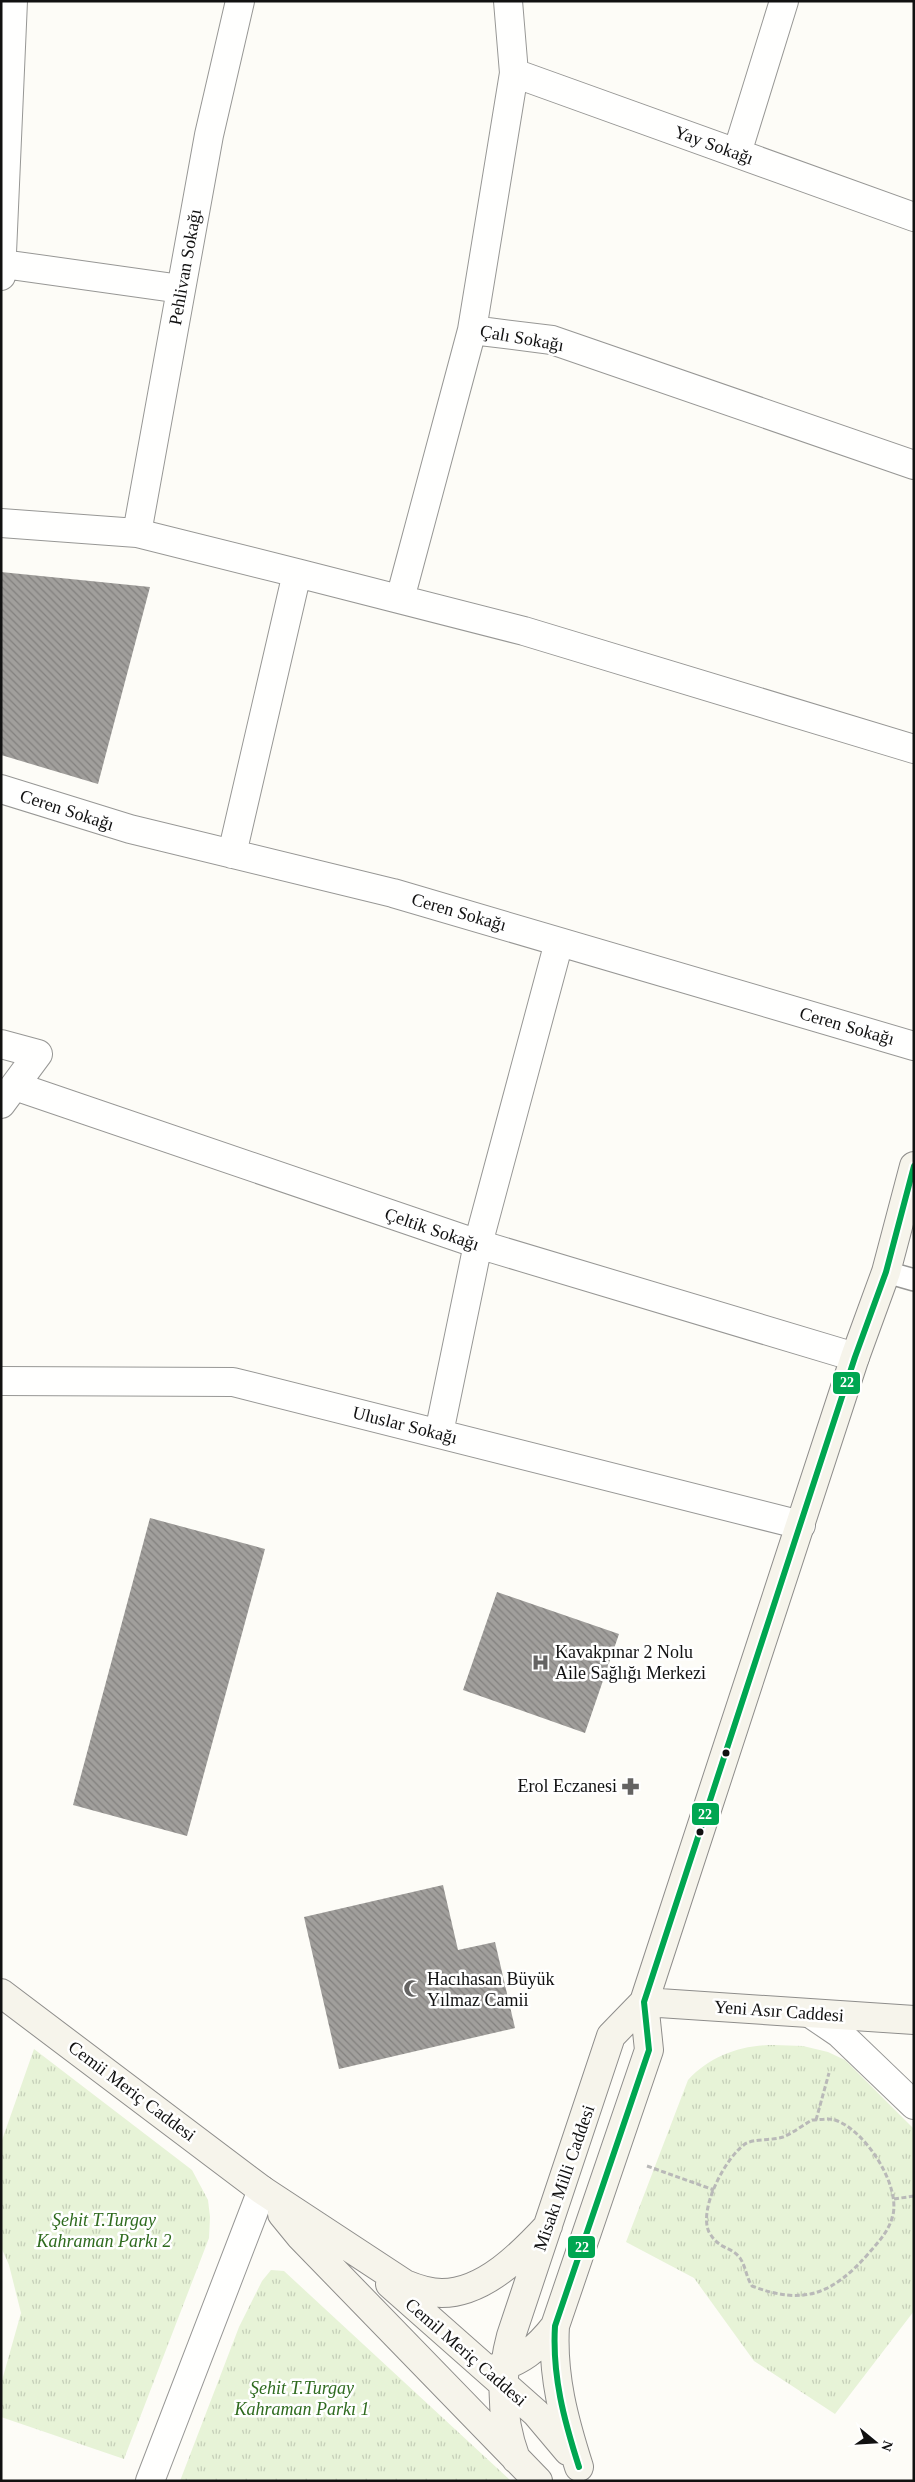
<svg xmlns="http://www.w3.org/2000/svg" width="915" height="2482" font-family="Georgia,serif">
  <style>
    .park { fill: url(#park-tufts) }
    .building { fill: url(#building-back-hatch) }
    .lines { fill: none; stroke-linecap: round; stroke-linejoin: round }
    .lane-casing { stroke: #979795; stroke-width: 24 }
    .street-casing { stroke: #979795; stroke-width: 30 }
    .secondary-casing { stroke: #8e8d8b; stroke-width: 30 }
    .path { stroke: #b9b9b8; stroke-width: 3; stroke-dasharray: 5 2.5; stroke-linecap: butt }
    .lane { stroke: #fffffe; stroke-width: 21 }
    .street { stroke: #fffffe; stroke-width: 28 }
    .secondary { stroke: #f6f4eb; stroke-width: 28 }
    .bus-1-casing { stroke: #fff; stroke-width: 10 }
    .bus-1 { stroke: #00a651; stroke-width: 6 }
    .bus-dot { fill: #111; stroke: #fff; stroke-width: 2 }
    .labels { text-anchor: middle; stroke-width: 5; stroke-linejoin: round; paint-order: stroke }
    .street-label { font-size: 18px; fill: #111; stroke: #fff }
    .poi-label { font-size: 18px; fill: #111; stroke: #fff; text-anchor: start }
    .park-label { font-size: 18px; font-style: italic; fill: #2f6b1f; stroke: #fff }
    .line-badge { stroke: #fff; stroke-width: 2 }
    .badge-label { font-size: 14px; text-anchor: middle; font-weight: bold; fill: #fff }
  </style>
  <defs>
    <pattern id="park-tufts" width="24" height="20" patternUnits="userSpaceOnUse" patternTransform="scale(1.25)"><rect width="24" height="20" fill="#e7f3d7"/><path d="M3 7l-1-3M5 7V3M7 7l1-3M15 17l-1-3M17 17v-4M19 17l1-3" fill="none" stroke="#c5cfb8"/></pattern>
    <pattern id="building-back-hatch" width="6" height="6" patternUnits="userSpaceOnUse" patternTransform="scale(1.25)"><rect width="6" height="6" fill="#a19f9c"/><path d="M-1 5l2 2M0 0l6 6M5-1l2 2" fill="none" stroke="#82807e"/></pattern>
  </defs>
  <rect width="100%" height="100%" fill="#fdfcf7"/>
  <path class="park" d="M774,2045L803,2046L828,2052L845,2060L914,2129V2311L835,2414L754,2361L694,2278L626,2242L688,2080C710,2056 741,2045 774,2045Z
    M34,2049L192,2170L208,2200L210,2217L209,2238L124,2459L1,2417V2384L21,2313L9,2265L1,2247V2143Z
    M271,2270L284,2271L511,2481H180L239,2327L262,2281Z"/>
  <path class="building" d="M1,572L150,587L98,784L1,755Z
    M150,1518L265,1549L187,1836L73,1805Z
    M497,1592L619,1634L585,1733L463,1690Z
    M443,1885L458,1950L495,1942L515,2028L339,2069L304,1917Z"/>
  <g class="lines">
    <defs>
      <path id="lane" d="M886,1272L914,1280"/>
      <path id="street" d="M514,73L914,217
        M737,153L784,1
        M3,264L181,289
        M1,276L13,1
        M472,330L552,340L914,465
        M1,523L137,533L297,573L232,854
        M137,533L209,135L240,1
        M297,573L524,631L914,749
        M400,599L472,330L514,73L508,1
        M1,789L130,829L393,893L914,1046
        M1,1044L38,1054L1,1104
        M15,1086L478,1244L855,1357
        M1,1381L233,1382L801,1525
        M439,1433L478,1244L559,942
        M811,2014L839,2033L914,2105
        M150,2481L262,2190"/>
      <path id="secondary" d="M1,1993L262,2190L405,2284C417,2289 429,2293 442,2293C484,2293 522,2254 548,2226
        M644,2002L914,2020
        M282,2214L300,2236L538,2481
        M390,2284L536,2413L568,2451
        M492,2369C520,2363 538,2348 555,2326
        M516,2459C501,2419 500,2377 511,2336L611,2036L644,2002
        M579,2467C564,2420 552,2376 555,2326L649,2050L644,2002L855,1357L886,1272L914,1166"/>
    </defs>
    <use href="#lane" class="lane-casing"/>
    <use href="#street" class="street-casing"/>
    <use href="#secondary" class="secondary-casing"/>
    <path class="path" d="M812,2120C820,2120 828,2118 835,2120C865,2130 900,2184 893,2215C889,2231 879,2241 869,2253C833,2294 804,2306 752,2286C746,2277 746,2267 740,2258C731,2246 719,2250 709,2232C698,2209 726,2157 745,2144C755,2138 771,2141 783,2137C793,2133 803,2125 812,2120Z
      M816,2120L829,2073
      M647,2166L714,2190
      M894,2199L914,2196"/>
    <use href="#lane" class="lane"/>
    <use href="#street" class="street"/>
    <use href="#secondary" class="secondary"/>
    <defs>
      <path id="bus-1" d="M579,2467C564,2420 552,2376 555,2326L649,2050L644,2002L855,1357L886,1272L914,1166"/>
    </defs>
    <use href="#bus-1" class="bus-1-casing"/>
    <use href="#bus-1" class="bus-1"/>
  </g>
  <defs>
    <symbol id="hospital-bare" viewBox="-9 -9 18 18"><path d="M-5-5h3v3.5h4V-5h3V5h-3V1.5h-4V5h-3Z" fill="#646362" stroke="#fff" stroke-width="2.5" paint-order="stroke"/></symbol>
    <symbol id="pharmacy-bare" viewBox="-9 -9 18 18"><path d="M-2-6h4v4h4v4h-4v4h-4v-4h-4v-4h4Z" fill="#646362" stroke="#fff" stroke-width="2.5" paint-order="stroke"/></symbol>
    <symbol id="mosque-bare" viewBox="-9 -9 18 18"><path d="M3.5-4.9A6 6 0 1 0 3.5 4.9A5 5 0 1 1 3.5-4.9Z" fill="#646362" stroke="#fff" stroke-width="2.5" paint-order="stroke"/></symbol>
  </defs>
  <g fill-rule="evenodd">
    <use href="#hospital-bare" x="528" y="1650" width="25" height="25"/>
    <use href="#pharmacy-bare" x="618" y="1774" width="25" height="25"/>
    <use href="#mosque-bare" x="400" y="1976" width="25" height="25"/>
  </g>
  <g class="bus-dot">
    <circle cx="726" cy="1753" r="4.5"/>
    <circle cx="700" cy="1832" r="4.5"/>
  </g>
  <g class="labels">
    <g class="street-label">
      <text transform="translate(714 145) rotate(20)" y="6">Yay Sokağı</text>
      <text transform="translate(185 267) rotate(-80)" y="6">Pehlivan Sokağı</text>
      <text transform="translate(522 338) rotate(10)" y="6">Çalı Sokağı</text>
      <text transform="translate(67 810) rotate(18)" y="6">Ceren Sokağı</text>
      <text transform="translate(459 912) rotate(16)" y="6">Ceren Sokağı</text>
      <text transform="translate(847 1026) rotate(16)" y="6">Ceren Sokağı</text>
      <text transform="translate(432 1229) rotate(19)" y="6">Çeltik Sokağı</text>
      <text transform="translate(405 1425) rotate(14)" y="6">Uluslar Sokağı</text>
      <text transform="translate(779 2011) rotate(4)" y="6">Yeni Asır Caddesi</text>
      <text transform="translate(132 2091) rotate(37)" y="6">Cemii Meriç Caddesi</text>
      <text transform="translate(564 2178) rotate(-71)" y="6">Misakı Milli Caddesi</text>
      <text transform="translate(466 2352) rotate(41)" y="6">Cemil Meriç Caddesi</text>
    </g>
    <g class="poi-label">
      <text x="555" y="1658">Kavakpınar 2 Nolu<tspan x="555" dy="21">Aile Sağlığı Merkezi</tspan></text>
      <text x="617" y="1792" text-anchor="end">Erol Eczanesi</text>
      <text x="427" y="1985">Hacıhasan Büyük<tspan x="427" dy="21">Yılmaz Camii</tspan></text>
    </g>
    <g class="park-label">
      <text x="104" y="2226">Şehit T.Turgay<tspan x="104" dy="21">Kahraman Parkı 2</tspan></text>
      <text x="302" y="2394">Şehit T.Turgay<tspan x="302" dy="21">Kahraman Parkı 1</tspan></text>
    </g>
  </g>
  <g class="line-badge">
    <rect x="832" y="1371" width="29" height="24" rx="5" fill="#00a651"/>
    <rect x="691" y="1802" width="29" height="24" rx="5" fill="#00a651"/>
    <rect x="567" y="2235" width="29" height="24" rx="5" fill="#00a651"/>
  </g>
  <g class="badge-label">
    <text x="847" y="1387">22</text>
    <text x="705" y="1819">22</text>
    <text x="582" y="2252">22</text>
  </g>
  <rect width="915" height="2482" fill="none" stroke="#111111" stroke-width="5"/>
  <g transform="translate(875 2442) rotate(108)" stroke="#ffffff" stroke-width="4" paint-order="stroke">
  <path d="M0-4L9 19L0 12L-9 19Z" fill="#111111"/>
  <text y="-8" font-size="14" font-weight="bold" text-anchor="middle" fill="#111111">N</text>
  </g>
</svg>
